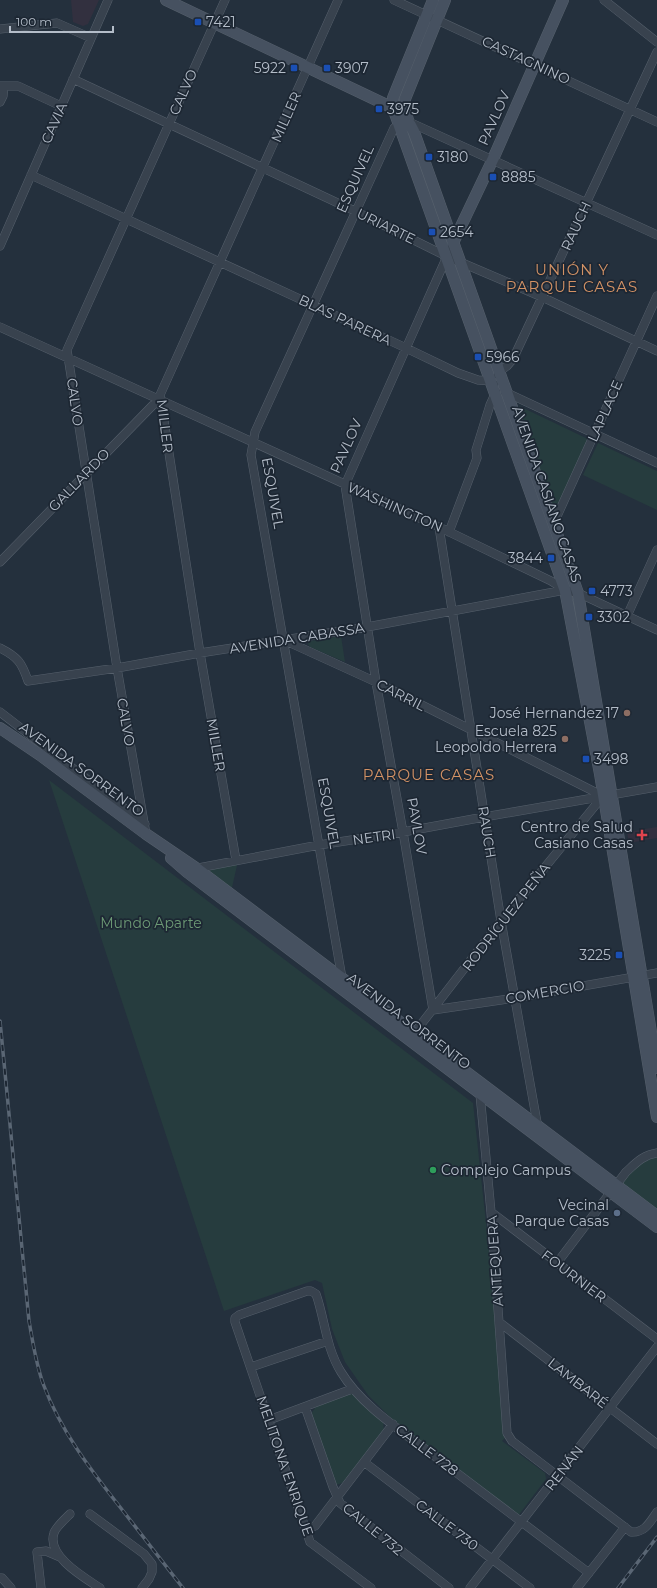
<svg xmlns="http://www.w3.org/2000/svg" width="657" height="1588" font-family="Montserrat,sans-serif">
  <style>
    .medical { fill: #32303f }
    .green { fill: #263c3e }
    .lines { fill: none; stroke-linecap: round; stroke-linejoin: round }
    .street-casing { stroke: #56606c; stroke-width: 9 }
    .secondary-casing { stroke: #56606c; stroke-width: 12 }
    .street { stroke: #38424e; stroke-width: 8 }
    .secondary { stroke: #465160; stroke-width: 11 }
    .rail-casing { stroke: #5a6674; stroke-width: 3.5 }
    .rail { stroke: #1d2733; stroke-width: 2; stroke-dasharray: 6; stroke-linecap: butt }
    .transit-dot { fill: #1a4fb4; stroke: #1d2733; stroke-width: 1.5 }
    .education-dot { fill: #8d6e63; stroke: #1d2733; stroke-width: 1.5 }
    .health-dot { fill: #e0444e; stroke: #1d2733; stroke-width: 1.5 }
    .leisure-dot { fill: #2e9e5b; stroke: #1d2733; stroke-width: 1.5 }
    .service-dot { fill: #5c6f8a; stroke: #1d2733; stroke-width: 1.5 }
    .labels { text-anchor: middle; stroke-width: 3.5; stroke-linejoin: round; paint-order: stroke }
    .poi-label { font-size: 14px; fill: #b4bdc9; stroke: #1d2733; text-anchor: start }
    .street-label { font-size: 14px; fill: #b4bdc9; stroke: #1d2733 }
    .park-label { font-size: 14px; fill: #6c9975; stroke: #1d2733 }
    .neighbourhood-label { font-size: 15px; letter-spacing: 1px; fill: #d39265; stroke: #1d2733 }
  </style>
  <rect width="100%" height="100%" fill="#24303d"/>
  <path class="medical" d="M71,0H99L88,24L83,26L73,22Z
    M657,827V838L629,843L627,832Z"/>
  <path class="green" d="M519,406L590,440L554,516Z
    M598,443L657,471V510L583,475Z
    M341,636L345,662L310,647L308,644L310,641Z
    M49,780L473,1103L496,1315L505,1438L502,1441L545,1473L546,1479L518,1516L392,1419L368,1395L345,1362L332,1329L322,1283L315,1280L224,1311Z
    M238,861L231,892L210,872L211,869Z
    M657,1153V1216L616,1185L626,1172Z
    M349,1394H353L383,1421L384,1431L346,1479L342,1483L336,1485L311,1414L317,1405Z"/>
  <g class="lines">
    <defs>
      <path id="street" d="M394,0L657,122
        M604,0L657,42
        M0,29L57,23L91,38
        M73,79L357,212L446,256L542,297L657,351
        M0,86H18L61,106
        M0,102L3,96L4,86
        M31,175L406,348L458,373L478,380L491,381L494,384
        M0,246L108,0
        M0,327L439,527L551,581L565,590L578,593L657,630
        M498,375L499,372L507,366L513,359L657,52
        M505,392L657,463
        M553,525L657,296
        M439,527L501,921L538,1128
        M449,532L477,458L476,450L490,405L496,392
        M0,562L153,405L161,401
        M627,616L657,550
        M284,640L376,682L603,796
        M0,648C18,657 22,663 28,681L117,668L200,653L367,627L565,590
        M0,712L145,824
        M146,834L117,668L67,350L225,0
        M236,860L200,653L160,395L338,0
        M193,869L319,845L403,832L484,817L657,787
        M341,980L342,978L251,455L255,432L394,128L399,124L409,122L657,235
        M433,1010L403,832L376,682L345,485L453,243
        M433,1010L515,998L657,973
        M412,1036L501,921L603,796
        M481,1092L480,1094L491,1212L507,1433L512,1441L631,1532C645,1533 650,1522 657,1512
        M491,1212L657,1339
        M557,1263L626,1172C636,1163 643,1155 657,1153
        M499,1322L657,1444
        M251,1367L328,1341
        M305,1407L333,1487L340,1503L449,1588
        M269,1420L352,1389
        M364,1462L530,1588
        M70,1514C66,1518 55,1528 54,1533C46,1556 85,1578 100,1588
        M90,1514L144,1554L152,1564V1572L149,1579L142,1588
        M306,1530L315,1526L393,1424
        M0,1578H2L11,1588
        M41,1588L37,1552L46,1551L60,1557
        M371,1588L310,1542L235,1322V1318L239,1315L307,1291H311L316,1294C325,1320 326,1348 341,1372C362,1407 405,1433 437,1458C488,1496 538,1535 589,1573
        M470,1588L657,1347
        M577,1588L625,1527"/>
      <path id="secondary" d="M166,0L393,108C403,115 409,121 414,132L578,593L657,1068
        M433,0L397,88L393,98V108L565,590L600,774L657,1117
        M408,120L405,109V99L445,0
        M453,243L493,159L563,0
        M0,728L40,755L146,834L196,868L657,1216
        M171,858L187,872L657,1227"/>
    </defs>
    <use href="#street" class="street-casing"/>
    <use href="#secondary" class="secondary-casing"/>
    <use href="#street" class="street"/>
    <use href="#secondary" class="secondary"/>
    <defs>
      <path id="rail" d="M0,1021L29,1321C33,1343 36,1365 44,1386C61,1431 90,1469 120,1507C141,1534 162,1561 183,1588
        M618,1588L657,1537"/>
    </defs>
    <use href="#rail" class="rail-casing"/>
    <use href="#rail" class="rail"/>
  </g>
  <g class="transit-dot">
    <rect x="194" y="18" width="8" height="8" rx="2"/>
    <rect x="290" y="64" width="8" height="8" rx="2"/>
    <rect x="323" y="64" width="8" height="8" rx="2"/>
    <rect x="375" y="105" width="8" height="8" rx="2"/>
    <rect x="425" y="153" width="8" height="8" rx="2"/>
    <rect x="489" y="173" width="8" height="8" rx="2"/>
    <rect x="428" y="228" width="8" height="8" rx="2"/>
    <rect x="474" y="353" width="8" height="8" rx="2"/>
    <rect x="547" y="554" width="8" height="8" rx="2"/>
    <rect x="588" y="587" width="8" height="8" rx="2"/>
    <rect x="585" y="613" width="8" height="8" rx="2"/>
    <rect x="582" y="755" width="8" height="8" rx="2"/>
    <rect x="615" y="951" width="8" height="8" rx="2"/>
  </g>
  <g class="education-dot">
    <circle cx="627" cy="713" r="4"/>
    <circle cx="565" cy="739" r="4"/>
  </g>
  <path class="health-dot" d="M640 829h4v4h4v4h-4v4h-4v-4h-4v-4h4z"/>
  <circle class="leisure-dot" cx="433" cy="1170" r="4"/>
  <circle class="service-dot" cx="617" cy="1213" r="4"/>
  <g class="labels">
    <g class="poi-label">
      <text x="206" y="27">7421</text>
      <text x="286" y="73" text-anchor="end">5922</text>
      <text x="335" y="73">3907</text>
      <text x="387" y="114">3975</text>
      <text x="437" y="162">3180</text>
      <text x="501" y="182">8885</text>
      <text x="440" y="237">2654</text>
      <text x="486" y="362">5966</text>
      <text x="543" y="563" text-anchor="end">3844</text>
      <text x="600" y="596">4773</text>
      <text x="597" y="622">3302</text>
      <text x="619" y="718" text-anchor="end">José Hernandez 17</text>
      <text x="557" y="736" text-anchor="end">Escuela 825<tspan x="557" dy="16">Leopoldo Herrera</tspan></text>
      <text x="594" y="764">3498</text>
      <text x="633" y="832" text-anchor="end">Centro de Salud<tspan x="633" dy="16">Casiano Casas</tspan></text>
      <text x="611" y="960" text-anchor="end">3225</text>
      <text x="441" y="1175">Complejo Campus</text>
      <text x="609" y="1210" text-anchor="end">Vecinal<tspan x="609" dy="16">Parque Casas</tspan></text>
    </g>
    <g class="street-label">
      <text transform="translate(526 60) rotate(25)" y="5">CASTAGNINO</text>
      <text transform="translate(183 92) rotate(-66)" y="5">CALVO</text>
      <text transform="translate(286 117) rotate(-66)" y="5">MILLER</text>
      <text transform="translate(494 118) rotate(-66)" y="5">PAVLOV</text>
      <text transform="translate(54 123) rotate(-66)" y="5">CAVIA</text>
      <text transform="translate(355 179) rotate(-66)" y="5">ESQUIVEL</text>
      <text transform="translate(386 226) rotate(26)" y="5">URIARTE</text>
      <text transform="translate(576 226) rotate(-65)" y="5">RAUCH</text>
      <text transform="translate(345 320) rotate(25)" y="5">BLAS PARERA</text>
      <text transform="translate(75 402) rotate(82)" y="5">CALVO</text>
      <text transform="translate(605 411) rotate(-66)" y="5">LAPLACE</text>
      <text transform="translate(165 426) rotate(83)" y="5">MILLER</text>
      <text transform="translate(346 446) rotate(-66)" y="5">PAVLOV</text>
      <text transform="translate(79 480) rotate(-46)" y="5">GALLARDO</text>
      <text transform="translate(273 493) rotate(80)" y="5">ESQUIVEL</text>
      <text transform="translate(547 494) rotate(71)" y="5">AVENIDA CASIANO CASAS</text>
      <text transform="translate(395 507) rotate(24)" y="5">WASHINGTON</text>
      <text transform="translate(297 638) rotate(-9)" y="5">AVENIDA CABASSA</text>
      <text transform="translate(401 695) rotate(27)" y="5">CARRIL</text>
      <text transform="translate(126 722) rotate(80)" y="5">CALVO</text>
      <text transform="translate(216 745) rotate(80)" y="5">MILLER</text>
      <text transform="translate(82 769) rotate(36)" y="5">AVENIDA SORRENTO</text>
      <text transform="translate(329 813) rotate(80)" y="5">ESQUIVEL</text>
      <text transform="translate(417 826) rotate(80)" y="5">PAVLOV</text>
      <text transform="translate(487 832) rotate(81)" y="5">RAUCH</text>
      <text transform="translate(374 837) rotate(-8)" y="5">NETRI</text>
      <text transform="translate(506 917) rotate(-52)" y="5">RODRÍGUEZ PEÑA</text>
      <text transform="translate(545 992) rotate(-10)" y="5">COMERCIO</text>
      <text transform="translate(409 1021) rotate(37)" y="5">AVENIDA SORRENTO</text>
      <text transform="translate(495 1261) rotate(-94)" y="5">ANTEQUERA</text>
      <text transform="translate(574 1276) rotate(37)" y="5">FOURNIER</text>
      <text transform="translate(578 1383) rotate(38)" y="5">LAMBARÉ</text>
      <text transform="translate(427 1450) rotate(37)" y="5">CALLE 728</text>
      <text transform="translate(285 1466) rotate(71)" y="5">MELITONA ENRIQUE</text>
      <text transform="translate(564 1468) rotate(-52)" y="5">RENÁN</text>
      <text transform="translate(447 1525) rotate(37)" y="5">CALLE 730</text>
      <text transform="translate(373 1529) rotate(39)" y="5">CALLE 732</text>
    </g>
    <g class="park-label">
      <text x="151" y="928">Mundo Aparte</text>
    </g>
    <g class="neighbourhood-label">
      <text x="572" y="275">UNIÓN Y<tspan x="572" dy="17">PARQUE CASAS</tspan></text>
      <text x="429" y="780">PARQUE CASAS</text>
    </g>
  </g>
  <path d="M10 26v6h103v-6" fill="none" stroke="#b4bdc9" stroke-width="2"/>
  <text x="16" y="26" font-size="12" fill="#b4bdc9" stroke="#1d2733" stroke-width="3" paint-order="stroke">100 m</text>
</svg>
